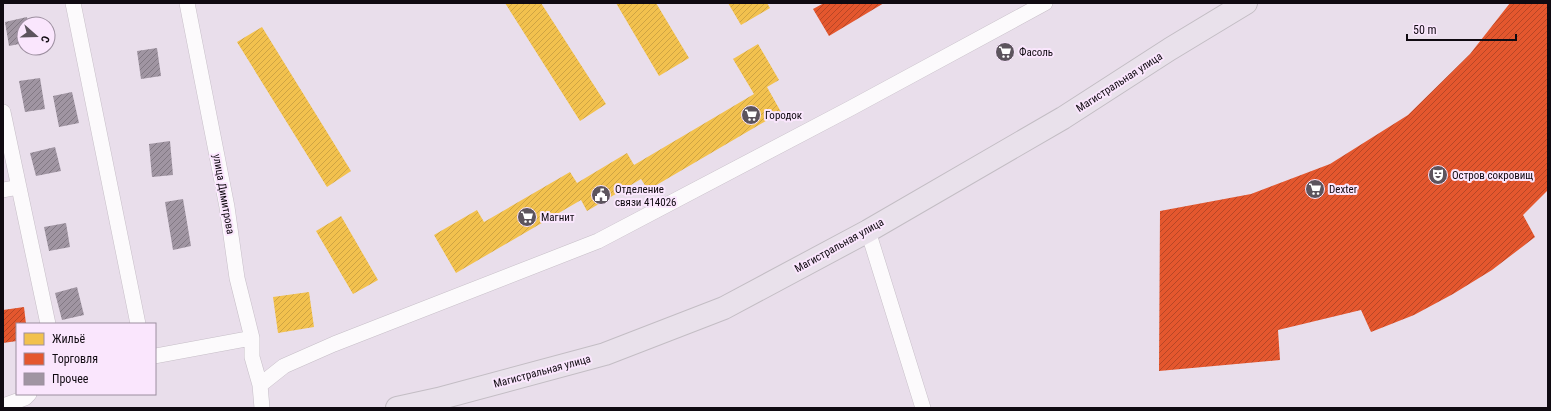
<svg xmlns="http://www.w3.org/2000/svg" width="1551" height="411" font-family="'Roboto Condensed',sans-serif">
  <style>
    .homes { fill: url(#homes-hatch) }
    .shops { fill: url(#shops-hatch) }
    .building { fill: url(#building-hatch) }
    .lines { fill: none; stroke-linecap: round; stroke-linejoin: round }
    .street-casing { stroke: #c6bec7; stroke-width: 16 }
    .highway-casing { stroke: #c3bdc4; stroke-width: 24 }
    .street { stroke: #fcfafc; stroke-width: 15 }
    .highway { stroke: #e9e1eb; stroke-width: 22 }
    .labels { text-anchor: middle; stroke-width: 4; stroke-linejoin: round; paint-order: stroke }
    .poi-label { font-size: 11px; fill: #100a11; stroke: #fae6fd; text-anchor: start }
    .street-label { font-size: 11px; fill: #100a11; stroke: #fae6fd }
  </style>
  <defs>
    <pattern id="homes-hatch" width="6" height="6" patternUnits="userSpaceOnUse"><rect width="6" height="6" fill="#f2c14e"/><path d="M-1 1l2-2M0 6l6-6M5 7l2-2" fill="none" stroke="#cea443"/></pattern>
    <pattern id="shops-hatch" width="6" height="6" patternUnits="userSpaceOnUse"><rect width="6" height="6" fill="#e4572e"/><path d="M-1 1l2-2M0 6l6-6M5 7l2-2" fill="none" stroke="#b74626"/></pattern>
    <pattern id="building-hatch" width="6" height="6" patternUnits="userSpaceOnUse"><rect width="6" height="6" fill="#a095a2"/><path d="M-1 1l2-2M0 6l6-6M5 7l2-2" fill="none" stroke="#817883"/></pattern>
  </defs>
  <rect width="100%" height="100%" fill="#e9deeb"/>
  <path class="homes" d="M505,3H541L606,104L580,121Z
    M616,3H656L689,58L659,76Z
    M728,3H767L770,8L741,25Z
    M262,27L351,171L327,187L237,42Z
    M758,44L779,80L767,87L781,112L648,190L641,179L587,211L581,200L456,273L434,235L477,210L484,222L570,172L577,183L627,153L634,165L754,94L733,59Z
    M341,216L378,280L353,294L316,231Z
    M309,292L314,327L278,333L273,297Z"/>
  <path class="shops" d="M824,3H884L829,36L813,9Z
    M1510,3H1548V190L1523,215L1535,237L1492,270L1453,294L1414,315L1371,332L1361,310L1278,330L1280,360L1159,371L1160,211L1251,194L1330,164L1408,115L1470,54Z
    M24,307L26,324H17V341L3,343V310Z"/>
  <path class="building" d="M27,17L28,24H24V43L9,46L5,22Z
    M157,48L161,76L141,79L137,51Z
    M40,78L45,109L25,112L19,81Z
    M72,92L79,123L59,127L53,96Z
    M170,141L173,175L152,177L149,144Z
    M55,147L61,171L36,176L30,153Z
    M183,199L191,246L173,250L165,202Z
    M66,223L70,247L49,251L44,227Z
    M77,287L84,315L62,320L55,293Z"/>
  <g class="lines">
    <defs>
      <path id="street" d="M73,3L138,324
        M187,3L227,207L237,278L252,338V357L260,385
        M3,112L48,324
        M3,190L19,187
        M868,231L923,408
        M155,356L252,338
        M3,406L25,398L29,394
        M262,408L260,385L284,366L334,344L598,241L851,108L1045,3"/>
      <path id="highway" d="M397,408L438,399L605,354L724,308L868,231L1063,118L1170,49L1246,3"/>
    </defs>
    <use href="#street" class="street-casing"/>
    <use href="#highway" class="highway-casing"/>
    <use href="#street" class="street"/>
    <use href="#highway" class="highway"/>
  </g>
  <defs>
    <symbol id="supermarket-disc" viewBox="-11 -11 22 22"><circle r="9.5" fill="#5c545d" stroke="#fae6fd"/><path d="M-6-5.5h2.5l.6 2H6L4.5 2H-2.5L-4.4-4H-6ZM-1.5 3.2a1.3 1.3 0 1 0 .1 0ZM3 3.2a1.3 1.3 0 1 0 .1 0Z" fill="#fff"/></symbol>
    <symbol id="theatre-disc" viewBox="-11 -11 22 22"><circle r="9.5" fill="#5c545d" stroke="#fae6fd"/><path d="M-5-5.5Q0-4 5-5.5V0Q5 5 0 6Q-5 5-5 0ZM-3.3-2.5H-1v1.5H-3.3ZM1-2.5H3.3v1.5H1ZM-2.8 1Q0 5.5 2.8 1Z" fill="#fff"/></symbol>
    <symbol id="civic-disc" viewBox="-11 -11 22 22"><circle r="9.5" fill="#5c545d" stroke="#fae6fd"/><path d="M-.6-6.5H3V-4.5H.6V-3L4-1V1h2V6H-6V1h2V-1L-.6-3ZM-1.2 2.5V6h2.4V2.5Z" fill="#fff"/></symbol>
  </defs>
  <g fill-rule="evenodd">
    <use href="#supermarket-disc" x="994" y="41" width="22" height="22"/>
    <use href="#supermarket-disc" x="740" y="104" width="22" height="22"/>
    <use href="#theatre-disc" x="1427" y="164" width="22" height="22"/>
    <use href="#supermarket-disc" x="1304" y="178" width="22" height="22"/>
    <use href="#civic-disc" x="590" y="184" width="22" height="22"/>
    <use href="#supermarket-disc" x="516" y="206" width="22" height="22"/>
  </g>
  <g class="labels">
    <g class="poi-label">
      <text x="1019" y="56">Фасоль</text>
      <text x="765" y="119">Городок</text>
      <text x="1452" y="179">Остров сокровищ</text>
      <text x="615" y="193">Отделение<tspan x="615" dy="13">связи 414026</tspan></text>
      <text x="1329" y="193">Dexter</text>
      <text x="541" y="221">Магнит</text>
    </g>
    <g class="street-label">
      <text transform="translate(1119 82) rotate(-33)" y="4">Магистральная улица</text>
      <text transform="translate(224 194) rotate(80)" y="4">улица Димитрова</text>
      <text transform="translate(839 245) rotate(-29)" y="4">Магистральная улица</text>
      <text transform="translate(542 371) rotate(-15)" y="4">Магистральная улица</text>
    </g>
  </g>
  <rect width="1551" height="411" fill="none" stroke="#100a11" stroke-width="8"/>
  <rect x="16" y="323" width="140" height="72" fill="#fae6fd" stroke="#9c8e9f"/>
  <rect x="24" y="333" width="20" height="12" fill="#f2c14e" stroke="#9c8e9f"/>
  <text x="52" y="343" font-size="12" fill="#100a11">Жильё</text>
  <rect x="24" y="353" width="20" height="12" fill="#e4572e" stroke="#9c8e9f"/>
  <text x="52" y="363" font-size="12" fill="#100a11">Торговля</text>
  <rect x="24" y="373" width="20" height="12" fill="#a095a2" stroke="#9c8e9f"/>
  <text x="52" y="383" font-size="12" fill="#100a11">Прочее</text>
  <g transform="translate(36 36) rotate(110)"><circle r="19" fill="#fae6fd" stroke="#9c8e9f"/>
  <path d="M0-3L7 15L0 10L-7 15Z" fill="#5c545d"/>
  <text y="-6" font-size="11" font-weight="bold" text-anchor="middle" fill="#100a11">С</text>
  </g>
  <path d="M1407 34v6h109v-6" fill="none" stroke="#100a11" stroke-width="2"/>
  <text x="1413" y="34" font-size="12" fill="#100a11" stroke="#fae6fd" stroke-width="3" paint-order="stroke">50 m</text>
</svg>
